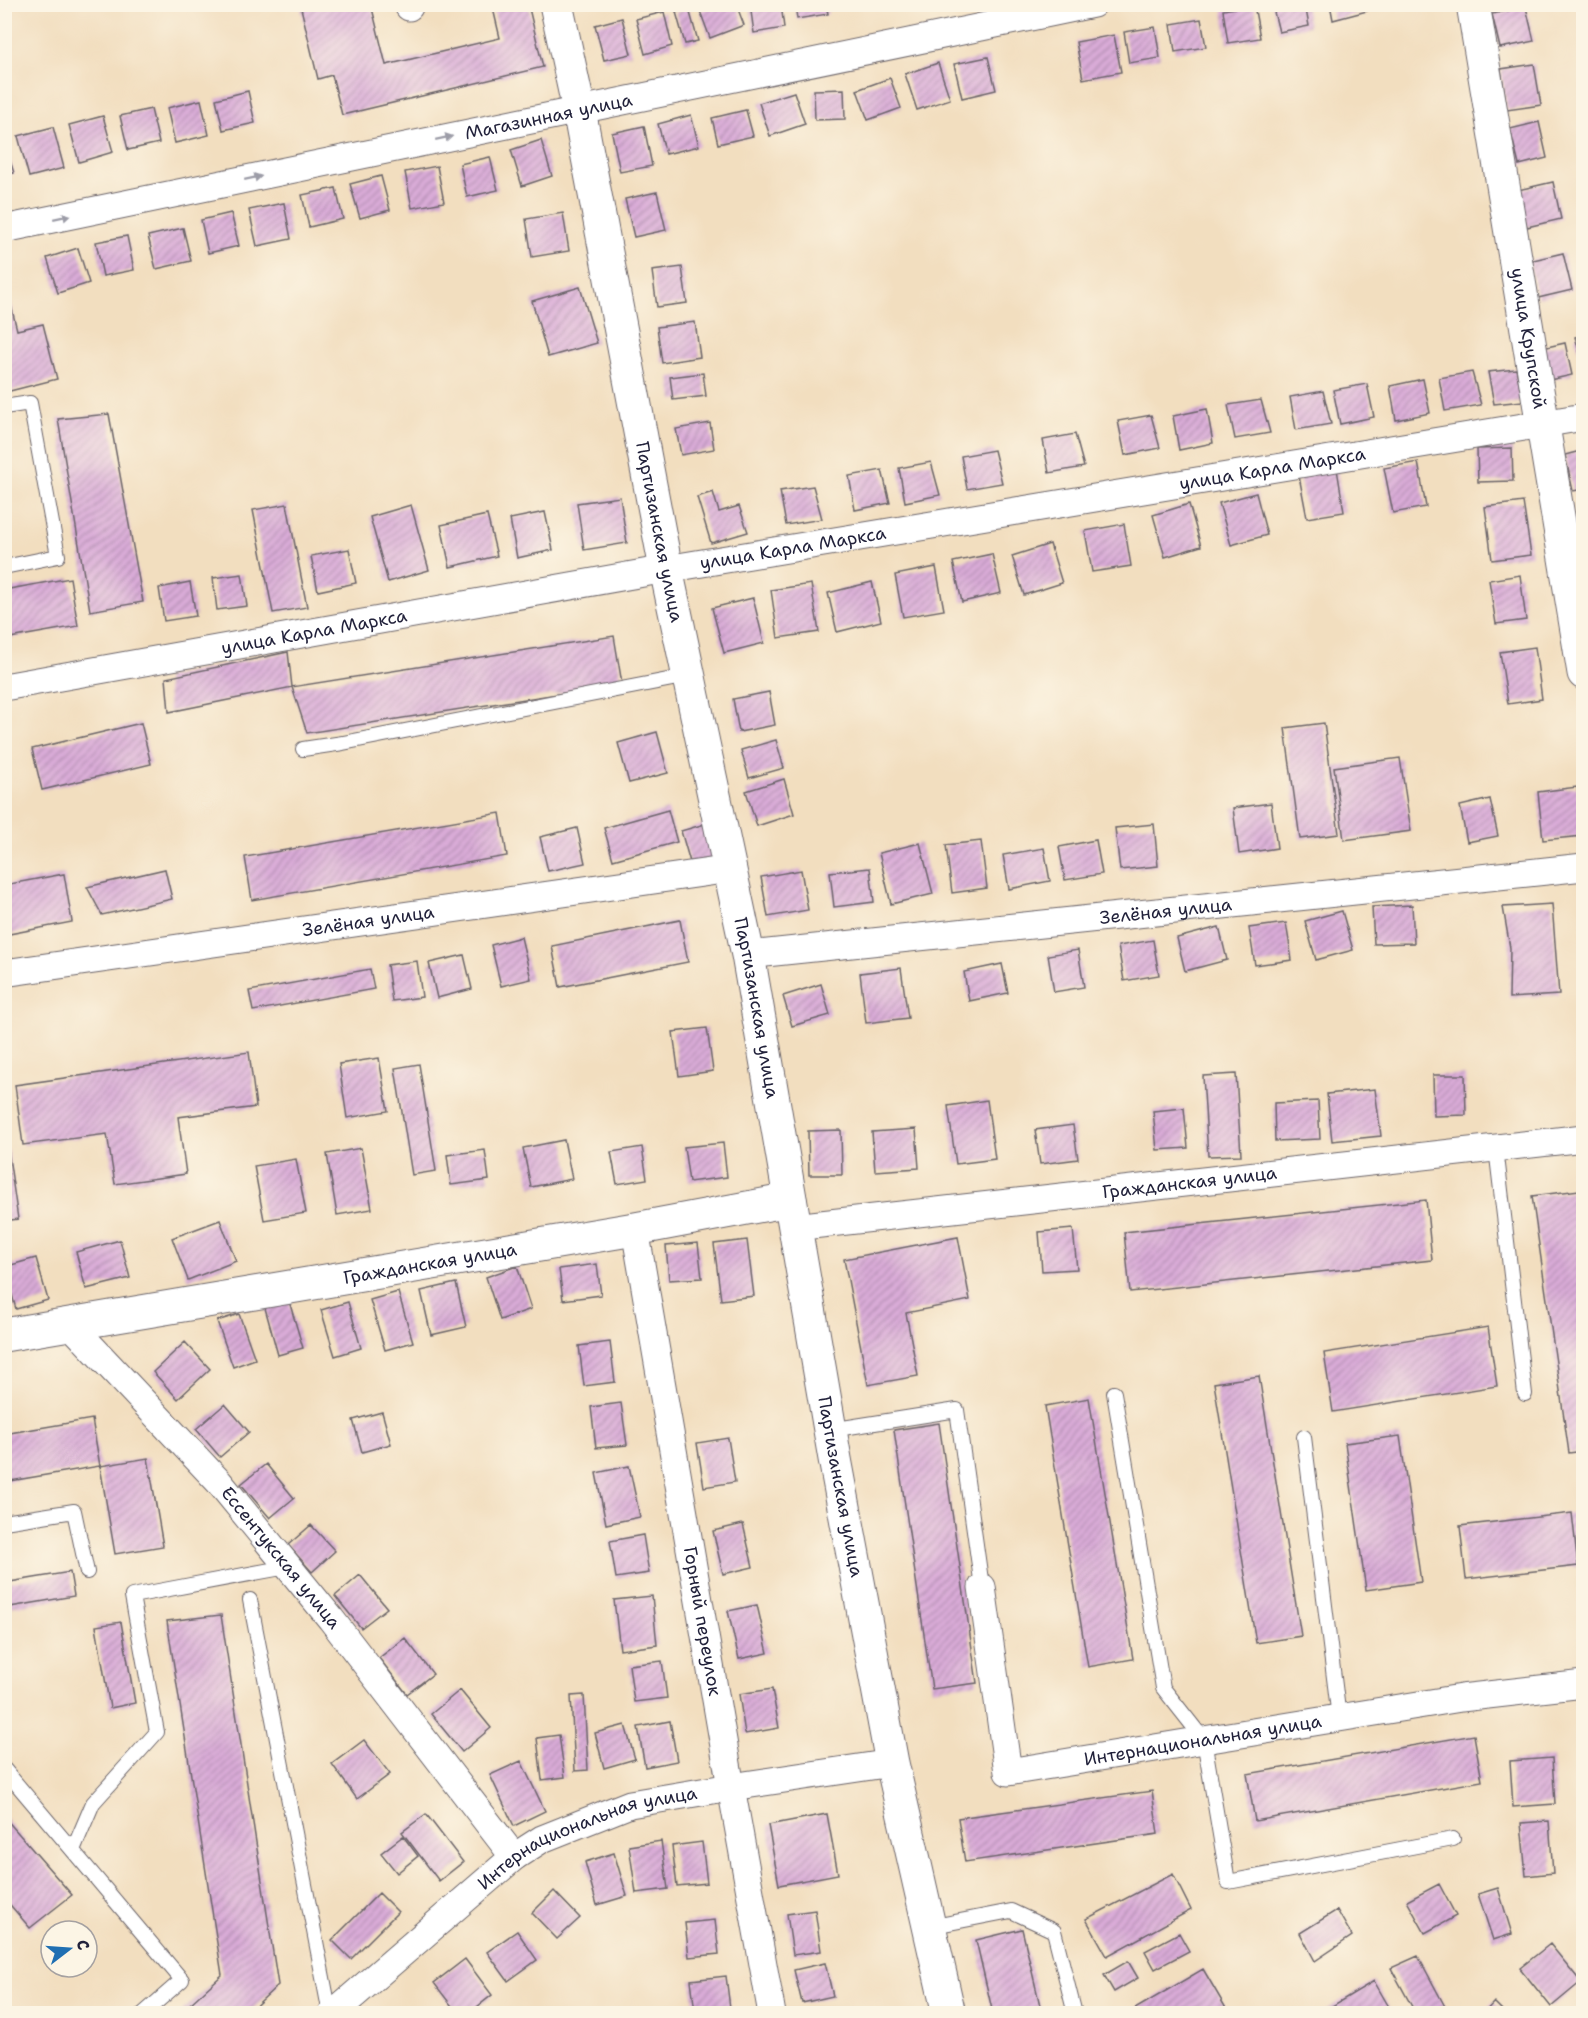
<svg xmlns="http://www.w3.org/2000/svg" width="1588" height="2018" font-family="'Shantell Sans',sans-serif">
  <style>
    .building { fill: url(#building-hatch) }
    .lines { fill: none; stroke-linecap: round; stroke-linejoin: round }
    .service-casing { stroke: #6b6469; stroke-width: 16 }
    .minor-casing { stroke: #6b6469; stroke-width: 29 }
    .tertiary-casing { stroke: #6b6469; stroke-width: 35 }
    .service { stroke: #fff; stroke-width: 14 }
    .minor { stroke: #fff; stroke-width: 27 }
    .tertiary { stroke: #fff; stroke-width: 33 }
    .oneway { fill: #9c9ca7 }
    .labels { text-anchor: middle; stroke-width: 6; stroke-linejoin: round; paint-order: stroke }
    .street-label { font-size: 18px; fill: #22223b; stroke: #fcf5e5 }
  </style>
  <defs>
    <pattern id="building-hatch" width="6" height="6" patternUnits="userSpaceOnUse" patternTransform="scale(1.5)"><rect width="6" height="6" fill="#daacd8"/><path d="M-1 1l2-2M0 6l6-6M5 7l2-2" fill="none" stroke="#b08cb0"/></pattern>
  </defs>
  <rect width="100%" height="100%" fill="#fcf5e5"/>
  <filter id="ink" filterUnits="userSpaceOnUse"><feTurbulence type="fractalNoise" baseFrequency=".0167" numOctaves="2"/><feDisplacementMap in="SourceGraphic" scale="12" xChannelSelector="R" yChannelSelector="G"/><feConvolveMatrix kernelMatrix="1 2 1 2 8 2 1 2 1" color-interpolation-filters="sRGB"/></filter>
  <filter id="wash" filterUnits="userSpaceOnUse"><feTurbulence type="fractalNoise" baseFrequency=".008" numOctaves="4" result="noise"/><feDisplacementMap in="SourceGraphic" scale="24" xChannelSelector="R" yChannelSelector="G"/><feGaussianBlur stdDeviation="1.35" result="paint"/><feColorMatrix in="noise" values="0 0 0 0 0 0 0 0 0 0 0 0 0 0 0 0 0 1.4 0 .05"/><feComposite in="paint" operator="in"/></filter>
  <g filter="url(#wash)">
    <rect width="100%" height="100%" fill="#f2debf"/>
    <g id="blocks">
      <path class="building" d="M300,4H371L386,65L500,38L492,4H528L543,67L342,115L332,75L318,79Z
        M717,4H736L744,25L710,38L700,11Z
        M750,4H781L784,28L754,33Z
        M795,4H826L828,14L797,19Z
        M1272,4H1305L1309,26L1279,32Z
        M1330,4H1365L1367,11L1333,20Z
        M1254,5L1260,38L1228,43L1223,10Z
        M1526,7L1534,41L1500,48L1492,14Z
        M689,9L698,41L685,44L676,12Z
        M664,12L672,46L645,54L636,19Z
        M622,18L631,54L604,60L595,25Z
        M1201,19L1206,47L1175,52L1171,24Z
        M1155,27L1160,58L1129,63L1124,32Z
        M1114,35L1121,72L1083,79L1076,42Z
        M988,57L996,90L962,98L954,64Z
        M938,63L950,99L917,110L905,74Z
        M1534,64L1541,105L1507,110L1501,69Z
        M890,78L901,108L868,120L857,90Z
        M844,89L845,119L815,120L814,90Z
        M248,91L255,123L223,130L216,99Z
        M794,92L805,124L770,136L759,103Z
        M201,100L209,135L175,143L167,108Z
        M151,109L159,143L128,150L120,116Z
        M746,110L753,136L718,144L712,118Z
        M691,115L699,146L666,154L658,124Z
        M103,116L113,152L79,162L69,125Z
        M1539,122L1547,158L1519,165L1510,129Z
        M644,126L652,166L620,172L612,133Z
        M53,127L64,168L29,177L18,136Z
        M541,140L552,176L522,186L511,150Z
        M4,142L14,173L4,176Z
        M490,157L498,190L467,197L460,164Z
        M437,166L444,202L412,208L405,172Z
        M381,176L390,210L360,218L350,184Z
        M1553,182L1561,219L1527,227L1518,190Z
        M336,188L343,219L309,227L302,195Z
        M657,192L666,230L634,237L625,199Z
        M284,203L291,239L257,246L249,210Z
        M231,213L239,246L208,253L201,220Z
        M563,213L569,251L532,257L526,219Z
        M183,228L191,261L156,269L148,236Z
        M127,236L134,270L103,276L96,242Z
        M78,248L89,283L58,293L47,258Z
        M1563,253L1572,290L1538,298L1529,261Z
        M682,267L687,303L657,307L652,271Z
        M580,287L597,343L548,357L532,301Z
        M4,289H7L17,330L43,324L57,379L6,392Z
        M695,322L700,357L662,363L657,327Z
        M1584,334V364H1583L1575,337Z
        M1565,343L1572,375L1545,381L1538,349Z
        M1516,369L1523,401L1494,404L1488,372Z
        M1472,372L1481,405L1445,411L1439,378Z
        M703,373L706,396L673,400L670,377Z
        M1423,379L1430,413L1396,420L1390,386Z
        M1367,384L1374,417L1340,424L1333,390Z
        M1323,391L1331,424L1296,430L1290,397Z
        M1261,400L1270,433L1235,439L1228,405Z
        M1207,409L1213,443L1179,450L1173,416Z
        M109,414L143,602L90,611L58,419Z
        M1151,415L1160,448L1125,455L1118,421Z
        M710,423L714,449L681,455L676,429Z
        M1075,434L1084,467L1049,473L1043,440Z
        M1512,448L1513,481L1478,482L1477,449Z
        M994,450L1002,483L967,489L961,456Z
        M1584,450V489L1573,491L1565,455Z
        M931,462L940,495L905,502L899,468Z
        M1418,462L1426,507L1393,513L1384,468Z
        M1337,469L1344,512L1307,518L1299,476Z
        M882,470L890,503L855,510L849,476Z
        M813,486L822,519L786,525L780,491Z
        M713,492L719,512L739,506L748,532L711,543L697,497Z
        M1256,493L1267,535L1231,545L1219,503Z
        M620,497L627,543L584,550L577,503Z
        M1523,502L1531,555L1492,560L1485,507Z
        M287,504L307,607L273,613L253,510Z
        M1189,504L1201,546L1165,557L1153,515Z
        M411,505L429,570L388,582L370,517Z
        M545,512L553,550L517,558L510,519Z
        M487,515L497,556L450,567L441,525Z
        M1124,524L1131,566L1092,572L1085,531Z
        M1050,544L1062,583L1024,595L1012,556Z
        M349,549L356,583L318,591L311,556Z
        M992,554L1001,593L962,602L953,562Z
        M936,567L944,610L903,617L895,575Z
        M242,574L247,606L217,610L213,578Z
        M1520,575L1526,620L1496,624L1489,580Z
        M70,578L78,626L4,639V590Z
        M190,582L196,616L164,621L159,588Z
        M872,582L881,621L837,632L828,593Z
        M811,584L819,632L778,638L771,590Z
        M753,598L764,643L724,653L712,608Z
        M614,636L622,684L307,733L292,687L169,712L166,678L288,652L292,687Z
        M1535,647L1542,699L1508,704L1500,652Z
        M769,692L775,725L739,732L733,699Z
        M141,723L151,764L42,790L32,749Z
        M1324,723L1339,834L1300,839L1285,728Z
        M657,732L668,773L629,783L618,743Z
        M776,740L784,768L749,778L741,750Z
        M1400,758L1411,831L1344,840L1334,767Z
        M784,779L794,814L757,826L746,791Z
        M1577,787L1583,836L1543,840L1538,792Z
        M1490,799L1498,836L1467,842L1460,806Z
        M1271,803L1277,848L1239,854L1233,808Z
        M668,810L677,842L613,860L604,828Z
        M500,813L507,856L252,900L245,857Z
        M705,824L715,862L692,869L681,831Z
        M1154,824L1158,866L1120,870L1115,828Z
        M577,828L585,863L548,871L540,837Z
        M1096,840L1102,874L1065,880L1059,847Z
        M981,841L987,888L952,893L946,845Z
        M920,843L933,894L891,904L879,853Z
        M1044,848L1050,881L1009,889L1003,855Z
        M870,868L874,902L834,907L830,872Z
        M165,869L172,899L102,915L87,887Z
        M801,870L808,910L768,917L761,877Z
        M64,874L72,922L4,935V885Z
        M1552,904L1559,995L1509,998L1510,948L1503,907Z
        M1412,905L1414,943L1374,944L1372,907Z
        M1342,911L1353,950L1316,960L1305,921Z
        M680,920L688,962L560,987L552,946Z
        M1286,923L1292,960L1255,965L1249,928Z
        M1219,927L1227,960L1185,971L1177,938Z
        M521,937L531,979L501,986L491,945Z
        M1153,940L1159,975L1124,981L1118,946Z
        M1078,950L1084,987L1054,992L1048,955Z
        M464,955L472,989L437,998L429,963Z
        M417,961L422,997L392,1001L387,965Z
        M1002,964L1008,993L969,1001L964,972Z
        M901,968L908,1018L866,1023L860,973Z
        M370,969L374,989L253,1011L249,991Z
        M821,984L830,1015L792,1026L783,996Z
        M707,1028L713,1071L679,1076L673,1032Z
        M249,1052L256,1107L178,1117L186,1174L115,1184L107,1134L23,1145L15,1085Z
        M379,1058L388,1111L347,1118L339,1064Z
        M419,1064L436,1171L412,1175L395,1068Z
        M1236,1074L1241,1155L1208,1156L1203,1076Z
        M1433,1075H1465L1466,1115L1434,1116Z
        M1375,1089L1381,1136L1332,1141L1327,1094Z
        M987,1100L995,1159L956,1164L948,1106Z
        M1318,1101L1320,1139L1275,1141L1274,1103Z
        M1184,1108L1188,1148L1157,1150L1153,1111Z
        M1073,1125L1078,1159L1040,1164L1035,1130Z
        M916,1129L919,1168L875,1171L872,1132Z
        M841,1130L842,1175H809L808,1131Z
        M564,1140L572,1179L531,1187L523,1148Z
        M723,1143L727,1177L689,1182L684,1147Z
        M642,1147L647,1179L617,1184L611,1152Z
        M361,1148L372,1209L337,1215L327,1154Z
        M8,1150L18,1219L4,1221V1151Z
        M485,1150L489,1180L451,1185L447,1155Z
        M296,1159L306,1213L264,1220L254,1166Z
        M1579,1190L1584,1220V1451L1569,1453L1532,1196Z
        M1426,1200L1432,1260L1130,1292L1124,1232Z
        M220,1220L236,1261L188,1280L172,1238Z
        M1073,1229L1077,1269L1042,1271L1039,1232Z
        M958,1237L970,1300L906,1313L918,1376L868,1385L844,1259Z
        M120,1240L130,1278L86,1289L76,1252Z
        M747,1240L754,1296L721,1300L714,1244Z
        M698,1243L702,1278L669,1280L666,1246Z
        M36,1258L48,1300L16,1309L4,1267Z
        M597,1264L601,1295L563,1300L559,1269Z
        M517,1266L531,1309L500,1320L486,1277Z
        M456,1283L466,1327L431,1335L421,1291Z
        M398,1292L413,1342L385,1350L370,1300Z
        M289,1301L303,1348L278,1355L265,1308Z
        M348,1302L361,1348L335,1356L321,1310Z
        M239,1314L255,1359L233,1367L217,1321Z
        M1488,1327L1497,1386L1333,1412L1324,1353Z
        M185,1342L210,1369L178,1399L153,1372Z
        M610,1342L615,1382L584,1386L579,1346Z
        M1259,1376L1301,1636L1256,1643L1214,1383Z
        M1089,1398L1133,1659L1088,1667L1045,1406Z
        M621,1403L627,1445L596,1448L591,1407Z
        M225,1404L249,1432L220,1457L196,1429Z
        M382,1412L391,1444L362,1452L353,1420Z
        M92,1419L100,1466L4,1482V1434Z
        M939,1423L977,1683L932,1689L894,1430Z
        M1400,1436L1421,1582L1366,1590L1345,1443Z
        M728,1438L735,1482L704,1487L697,1443Z
        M148,1458L163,1546L115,1554L100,1466Z
        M266,1464L294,1498L270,1518L241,1484Z
        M629,1466L640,1517L606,1524L596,1473Z
        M1572,1513L1578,1566L1466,1579L1460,1526Z
        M743,1524L753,1567L723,1574L713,1531Z
        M311,1525L335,1551L312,1572L288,1545Z
        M643,1535L649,1573L616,1578L610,1541Z
        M70,1572L74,1596L4,1608V1583Z
        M360,1575L387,1608L361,1628L335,1596Z
        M652,1596L657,1645L620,1650L614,1600Z
        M757,1605L768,1653L739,1659L728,1611Z
        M221,1615L278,1985L247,2014H179L222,1975L167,1621Z
        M121,1622L135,1703L110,1708L96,1626Z
        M405,1638L433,1674L407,1694L379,1658Z
        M662,1661L667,1698L634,1702L629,1665Z
        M772,1689L779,1728L745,1734L739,1694Z
        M460,1690L491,1728L462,1752L431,1714Z
        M584,1695L588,1770L575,1771L571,1696Z
        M670,1721L677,1761L645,1767L638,1727Z
        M625,1725L635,1759L604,1768L595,1733Z
        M559,1735L565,1777L542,1780L537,1738Z
        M1474,1735L1482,1781L1255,1821L1247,1774Z
        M364,1740L390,1774L357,1799L332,1764Z
        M1552,1758L1555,1804L1513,1807L1510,1761Z
        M521,1761L545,1811L514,1826L490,1775Z
        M1152,1791L1158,1834L965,1862L958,1818Z
        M426,1814L463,1862L439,1881L402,1832Z
        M827,1814L838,1874L779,1885L768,1825Z
        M5,1818L72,1895L30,1928L5,1899Z
        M1549,1821L1553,1873L1526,1876L1521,1823Z
        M403,1836L418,1856L397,1873L381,1853Z
        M661,1841L668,1889L636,1893L629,1846Z
        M702,1842L707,1883L677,1886L672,1846Z
        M614,1853L627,1896L597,1905L585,1862Z
        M1173,1874L1191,1910L1107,1956L1086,1919Z
        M1439,1884L1456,1916L1425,1933L1407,1901Z
        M1498,1888L1512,1934L1493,1940L1478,1894Z
        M554,1891L580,1918L557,1939L532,1913Z
        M379,1893L398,1912L351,1959L332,1940Z
        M815,1910L821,1951L793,1955L787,1914Z
        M1337,1910L1352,1936L1315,1961L1300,1933Z
        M715,1920L719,1954L689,1957L685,1923Z
        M1022,1929L1042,2014H993L976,1940Z
        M517,1931L537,1960L508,1981L487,1952Z
        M1179,1933L1189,1951L1155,1969L1145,1951Z
        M1550,1944L1581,1982L1551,2007L1520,1968Z
        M1418,1956L1449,2014H1416L1391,1968Z
        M465,1959L492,1995L468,2014H458L434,1983Z
        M1128,1961L1138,1978L1114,1992L1104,1975Z
        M825,1963L833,1996L802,2003L794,1970Z
        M1203,1969L1227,2010L1220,2014H1138L1135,2009Z
        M726,1976L730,2008L695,2012L691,1980Z
        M1374,1981L1393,2014H1323L1322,2012Z
        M1494,2002L1506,2014H1483Z"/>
    </g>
  </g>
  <g filter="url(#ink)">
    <use href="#blocks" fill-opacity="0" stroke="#6b6469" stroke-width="1.5"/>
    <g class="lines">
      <defs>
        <path id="service" d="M4,407L30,403L58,556L4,567
          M303,749L343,743L688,676
          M1496,1148L1525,1394
          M1114,1393L1163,1688L1204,1740L1228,1882L1453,1839
          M830,1430L957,1410L982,1587
          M1304,1437L1339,1718
          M4,1522L74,1511L87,1572
          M250,1600L330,2014
          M4,1769L182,1980L143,2014
          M73,1850L93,1803L157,1732L132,1596L287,1567
          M929,1927L1011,1911L1054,1931L1075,2014"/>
        <g id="minor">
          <path d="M409,4V7"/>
          <path id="s1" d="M4,229L1093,4"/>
          <path id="s2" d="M4,687L666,569L1584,417"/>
          <path id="s3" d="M748,955L1584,867"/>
          <path id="s4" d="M4,973L731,869"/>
          <path id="s5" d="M794,1227L1584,1138"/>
          <path id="s6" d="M635,1229L731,1787L772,2014"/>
          <path id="s7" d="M70,1324L219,1482L331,1619L514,1857"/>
          <path id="s8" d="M982,1587L1008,1772L1461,1698L1584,1684"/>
          <path id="s9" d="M332,2014L514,1857L542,1839L630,1804L731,1787L892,1763"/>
        </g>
        <g id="tertiary">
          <path id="s10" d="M556,4L579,110L666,569L748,955L835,1459L892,1763L949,2014"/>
          <path id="s11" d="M1473,4L1584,673"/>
          <path id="s12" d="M4,1335L635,1229L790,1200"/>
        </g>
      </defs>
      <use href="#service" class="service-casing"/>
      <use href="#minor" class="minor-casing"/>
      <use href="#tertiary" class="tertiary-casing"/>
      <use href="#service" class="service"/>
      <use href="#minor" class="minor"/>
      <use href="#tertiary" class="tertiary"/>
    </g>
    <defs><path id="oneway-solid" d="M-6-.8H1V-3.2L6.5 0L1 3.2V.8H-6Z" transform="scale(1.5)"/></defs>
    <g class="oneway">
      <use href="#oneway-solid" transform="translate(444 138) rotate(-12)"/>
      <use href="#oneway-solid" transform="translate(253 178) rotate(-12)"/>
      <use href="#oneway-solid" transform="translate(62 217) rotate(-12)"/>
    </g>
  </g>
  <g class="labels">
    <g class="street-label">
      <text dy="6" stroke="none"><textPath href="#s1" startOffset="556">Магазинная улица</textPath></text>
      <text dy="6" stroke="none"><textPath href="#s11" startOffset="339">улица Крупской</textPath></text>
      <text dy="6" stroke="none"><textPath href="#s2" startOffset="1287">улица Карла Маркса</textPath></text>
      <text dy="6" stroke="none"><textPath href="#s10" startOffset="538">Партизанская улица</textPath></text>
      <text dy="6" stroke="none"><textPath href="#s2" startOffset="801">улица Карла Маркса</textPath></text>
      <text dy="6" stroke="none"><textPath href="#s2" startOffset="315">улица Карла Маркса</textPath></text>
      <text dy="6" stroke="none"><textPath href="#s3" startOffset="420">Зелёная улица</textPath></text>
      <text dy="6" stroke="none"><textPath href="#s4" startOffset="368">Зелёная улица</textPath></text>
      <text dy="6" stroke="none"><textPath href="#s10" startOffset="1024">Партизанская улица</textPath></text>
      <text dy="6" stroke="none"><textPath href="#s5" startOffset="398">Гражданская улица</textPath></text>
      <text dy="6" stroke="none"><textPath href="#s12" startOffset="432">Гражданская улица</textPath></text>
      <text dy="6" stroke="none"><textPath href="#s10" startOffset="1510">Партизанская улица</textPath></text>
      <text dy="6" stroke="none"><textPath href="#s7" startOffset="315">Ессентукская улица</textPath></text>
      <text dy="6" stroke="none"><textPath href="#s6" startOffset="398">Горный переулок</textPath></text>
      <text dy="6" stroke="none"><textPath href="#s8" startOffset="384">Интернациональная улица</textPath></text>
      <text dy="6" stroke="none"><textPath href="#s9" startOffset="316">Интернациональная улица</textPath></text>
    </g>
  </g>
  <rect width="1588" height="2018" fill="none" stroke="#fcf5e5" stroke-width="24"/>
  <g transform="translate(69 1949) rotate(73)"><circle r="28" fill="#fcf5e5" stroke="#a5a1a1" stroke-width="1.5"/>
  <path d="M0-4.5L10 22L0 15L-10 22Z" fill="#1f6fb2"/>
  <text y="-9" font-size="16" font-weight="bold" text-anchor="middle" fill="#22223b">С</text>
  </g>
</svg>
